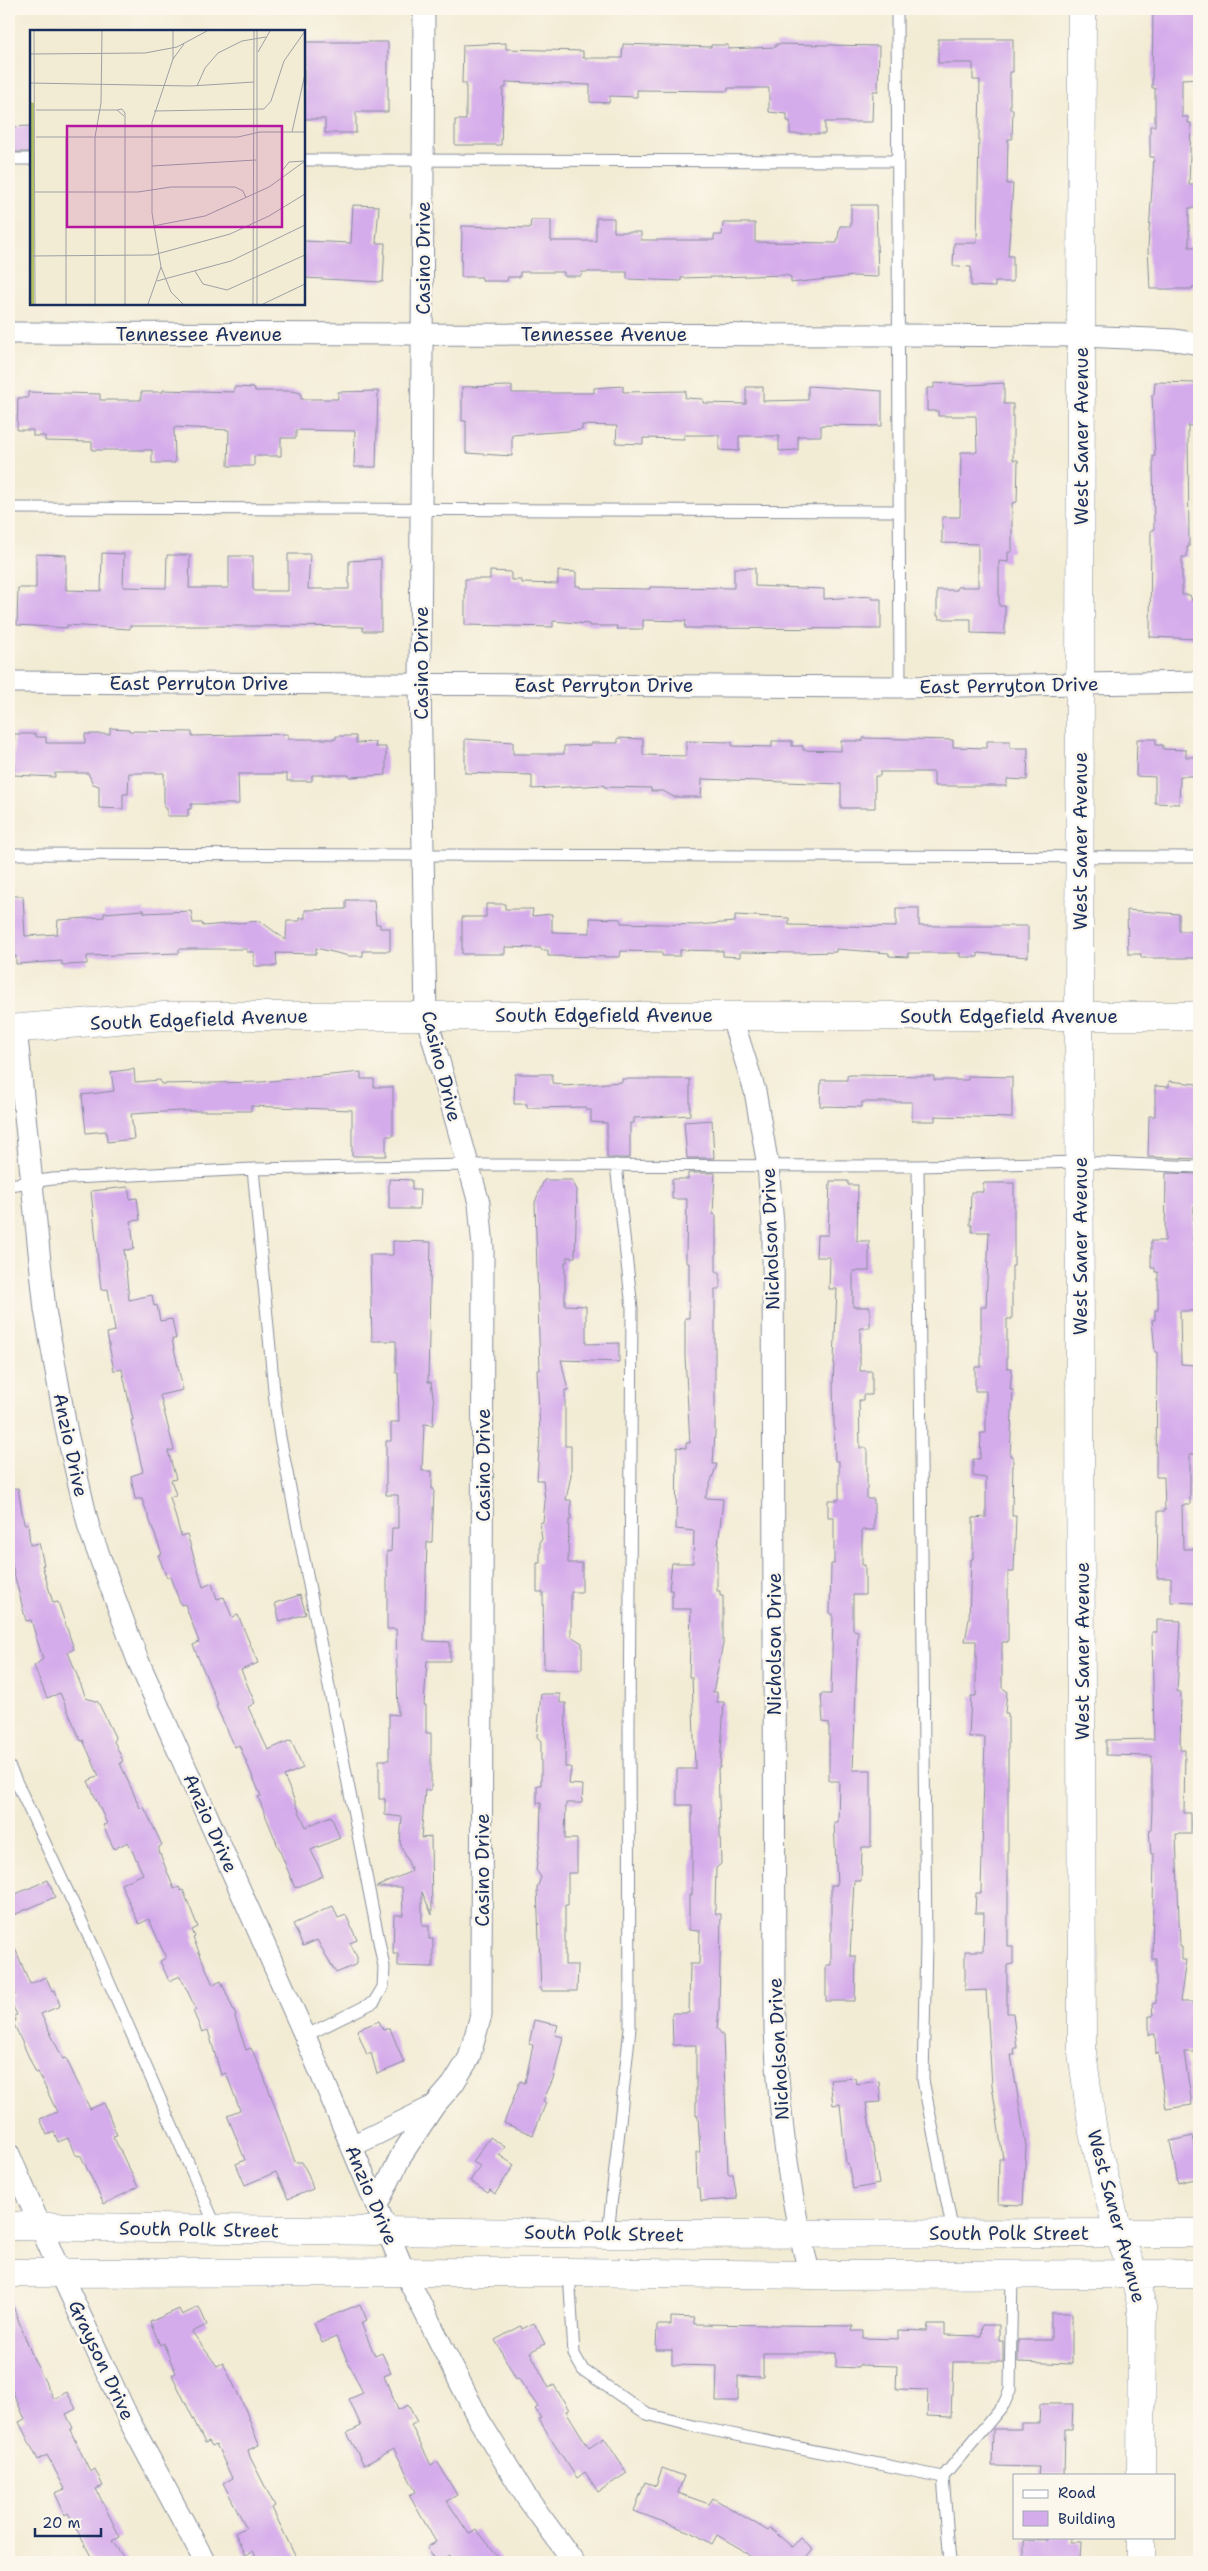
<svg xmlns="http://www.w3.org/2000/svg" width="1208" height="2571" font-family="'Shantell Sans',sans-serif">
  <style>
    .building { fill: #d5aceb }
    .lines { fill: none; stroke-linecap: round; stroke-linejoin: round }
    .lane-casing { stroke: #878e9a; stroke-width: 13 }
    .street-casing { stroke: #878e9a; stroke-width: 23 }
    .secondary-casing { stroke: #878e9a; stroke-width: 29 }
    .lane { stroke: #fff; stroke-width: 11 }
    .street { stroke: #fff; stroke-width: 21 }
    .secondary { stroke: #fff; stroke-width: 28 }
    .labels { text-anchor: middle; stroke-width: 5; stroke-linejoin: round; paint-order: stroke }
    .street-label { font-size: 19px; fill: #1b2f5e; stroke: #fbf7ec }
    .inset-road { fill: none; stroke: #9da0a5; stroke-width: 1 }
    .view { fill: #b5179e; fill-opacity: 0.15; stroke: #b5179e; stroke-width: 2.5 }
    .inset-edge { fill: none; stroke: #1b2f5e; stroke-width: 2.5 }
  </style>
  <rect width="100%" height="100%" fill="#fbf7ec"/>
  <filter id="ink" filterUnits="userSpaceOnUse"><feTurbulence type="fractalNoise" baseFrequency=".02" numOctaves="2"/><feDisplacementMap in="SourceGraphic" scale="10" xChannelSelector="R" yChannelSelector="G"/><feConvolveMatrix kernelMatrix="1 2 1 2 8 2 1 2 1" color-interpolation-filters="sRGB"/></filter>
  <filter id="wash" filterUnits="userSpaceOnUse"><feTurbulence type="fractalNoise" baseFrequency=".0096" numOctaves="4" result="noise"/><feDisplacementMap in="SourceGraphic" scale="20" xChannelSelector="R" yChannelSelector="G"/><feGaussianBlur stdDeviation="1.12" result="paint"/><feColorMatrix in="noise" values="0 0 0 0 0 0 0 0 0 0 0 0 0 0 0 0 0 1.4 0 .05"/><feComposite in="paint" operator="in"/></filter>
  <g filter="url(#wash)">
    <rect width="100%" height="100%" fill="#f3ecd5"/>
    <g id="blocks">
      <path class="building" d="M1153,9H1199V78L1182,79V117H1188V123H1191L1189,185H1199V208H1189V247H1199V287H1192V289H1150L1148,247L1154,157H1150V126H1155V88H1152Z
        M938,39H1013V72H1010V109H1013L1012,139H1008L1007,184H1013L1008,256H1013V282H995V287L971,286V267L953,266L954,243H977L980,80H973V63H938Z
        M304,42H388V112H356V133H325V119H304Z
        M506,43V49L583,51V58H622L623,44L711,47V45H728V49L776,47V44L879,46L878,91H873L872,122H825V134H790V121H787V114L769,112V88H728V91L637,90V97L610,96L609,103L590,102V85L506,82V88H503L501,145H455V120H466V83H462L463,45Z
        M31,126V152H9L10,127Z
        M353,205L379,206L376,243H385L383,282L304,278V241L351,243Z
        M851,205H876L878,277L854,276L791,283V277L786,275L681,278V281L627,279V272H582L581,276H564V272H520V277H508L507,281H482V277H461L462,226L530,228L531,220H551V241H596V218H614V232H641V240H714V235H722L723,223H755V242L837,243L840,226H851Z
        M1155,382L1199,383V426H1188L1189,547H1187V557H1182V595H1190L1192,601L1199,602V639L1150,637L1151,530H1154L1153,456H1155L1152,395H1154Z
        M934,383L970,385L1004,383V404H1013V460H1018L1017,502L1012,503V552H1008V562L999,561V606H1005V634L971,633V619H939V616H937V590H957V587H978V544L942,543V517H960L961,452H977L976,416H938V411H927V388H934Z
        M512,386V393H594V388L623,386V392L686,391L685,398L703,399V403L746,404V387H763V401L808,400V386L882,391V426L821,425V436H798V450L779,451V436H739V451L719,450V435H684V439L643,438V444L616,443L617,426L582,425V430L512,435V456L466,453V421H462V387Z
        M234,387L254,388L255,391H292L301,393V399H338V392L378,391L376,467H354L355,431L296,430V438H281V456H254V466H228L229,430L174,427L175,463H152V450H92V442L45,441V436H33V430H17L18,398H28V392L100,394V400H141V392H163V390L234,392Z
        M102,553L124,554L123,587L166,588L167,555H190L189,588H229V556H253V589L255,591H288V554H310L308,589H349V561L381,559V631H363V627L280,626H130V629L67,625V628L17,625L18,588H36V554L66,555V590L101,591Z
        M734,568H755V586L824,589V599L872,596V599H881V629L685,628L686,621L643,620V629H617V626H589V624L553,621V627L465,625V579H490V571L511,572V580H522V583L558,584V571L576,572V586H580V588L650,589V587L734,588Z
        M110,728L129,729V731L192,732V736L288,734V739H336V736H356V743L376,742L375,747H386V775L349,777V775H312V781H287V774H238L239,804H191V809H188V816H167V808H164V773H129L128,794H123V809L99,808V786L93,784L88,773H55V777L14,775V734H36V737H46V743H85V734H110Z
        M618,738L643,739V755L686,756V741L732,742V746L772,747V741H792V746H803V750L841,751V741H863V738L953,740V747L987,748V741H1010V748H1028L1027,780L1007,779V786H934V772H880V776H875V808H841V784L702,779L701,797H674L663,791H651V788L604,787V785L532,789V775L465,773V739L513,742V754H564V746L591,745V743H618Z
        M1137,739H1156V745H1163V749L1186,750V757H1199V776H1180L1179,804L1155,803V777L1136,776Z
        M9,896H23L25,936L57,934L58,920L104,917V913L144,910V913L191,911L193,923H202L203,926L260,921L286,940L287,921H300V918H305V910L346,909V900H374L376,924H380V928H390V951H363V956H349L316,948V954L276,953L277,966H254V952H247V949H179V953L87,956V964L62,965V961L16,964V956L9,957Z
        M486,904H505V909H533L532,916L552,914V932L590,933V918L621,919V923L697,925L735,922V915L789,918V925L896,927V908H919V926H1028V957L978,953V957H960V953H908V957L889,956V953L836,949V952L798,953L740,952V957L723,956V951L680,950V956H662V952L621,951L620,957L548,956V950H541V948L505,947V954H462V917H486Z
        M1127,910L1179,914V931H1199V958H1141V954H1128Z
        M134,1069L135,1082L160,1080L161,1084L261,1082L361,1072V1079H374V1087H393V1136H386V1156H352V1110L251,1106V1111H180L131,1114L134,1139L107,1142L106,1131L86,1133L82,1095L114,1091L111,1072Z
        M515,1074H552V1083L563,1084V1086L622,1082V1079H690V1115L634,1118V1123H630V1158H607V1123L591,1122V1110H586V1107L527,1108V1104H514Z
        M850,1075L934,1076V1080H968V1076L1012,1077V1118L935,1116V1121H912V1102H862V1107L820,1106L821,1080H847V1076Z
        M1169,1081L1197,1084L1199,1159L1148,1157L1149,1116H1155V1086L1169,1087Z
        M712,1120L714,1158H687L684,1122Z
        M688,1173H715L713,1214L716,1215V1272H720V1289H715V1433L713,1464H717L705,1498L723,1499L717,1556V1591H720V1596H723V1644L713,1692H717V1702H724L720,1768H718L721,1864L716,1868L715,1908L716,1914H721L719,2010L717,2028L723,2036L728,2174H733L737,2199L701,2201L700,2188H697L696,2152H700L698,2116H696V2045H673L672,2013H689L690,1964H699L700,1931L689,1930V1895H692V1805H677V1769H695L692,1677H689L691,1609H672V1590H669L672,1563H693L694,1531L676,1529L677,1447L686,1448V1443H690L685,1356V1318H689V1263H686V1255L687,1199H672V1179H688Z
        M1166,1173L1199,1174V1206H1194L1193,1241H1199V1311H1180L1181,1364L1196,1365V1423H1199V1454H1190V1505H1182L1183,1549H1198L1197,1603L1171,1602V1578H1157L1158,1511H1165L1164,1477H1156L1157,1352H1155L1152,1320H1155V1310H1158V1272H1155V1268H1151V1241H1165Z
        M389,1179L412,1180V1190H420L419,1209H389Z
        M544,1180H572L577,1190L575,1257H567V1262H565V1305L586,1306V1344L619,1343V1362L561,1360L568,1390H565V1446H571V1475L566,1500H571V1520H569L568,1563H582V1592H571V1636L582,1643V1669H544L543,1592H537V1563H540V1540H542L540,1522H543L545,1501L543,1480H537L540,1435L537,1370H540L535,1202Z
        M830,1181H848V1185H858L857,1241H869V1271H853V1307H870V1328H860V1371H872V1395H863V1400H859L860,1448H867V1499H874V1530H862V1565H865V1595H853V1630L858,1631L853,1770H871V1847H862L861,1881H854L850,1956H856L855,2001H826V1965H831V1885H837L834,1822H838L839,1781H829V1723L823,1722L821,1694H831L833,1614H830L831,1564H834V1517H828V1500H839V1461H835L833,1384L837,1289H829L830,1257H816L817,1235H828Z
        M983,1183H1014V1266H1012V1319H1007V1368H1012L1010,1390H1013L1010,1456H1013L1012,1516H1016L1014,1572H1008V1642H1002V1688L1007,1691L1005,1713H1008V1946H1013V1964L1007,1965V2013H1013L1017,2048H1014L1015,2055H1011L1026,2146L1023,2205L998,2204L999,2159H1003L992,2085L986,1990L965,1991V1951H983L984,1913H975L976,1893H981L985,1737H969L971,1696H976V1641H965L969,1619L971,1559H973V1518L986,1517V1478L973,1476V1459H980L981,1433H986V1391H975V1367H981V1307H986L989,1232H972V1225H970L971,1192H983Z
        M128,1187L130,1199L137,1198L140,1220L131,1221L134,1249L124,1250L129,1300L152,1295L154,1306L157,1305L160,1321L172,1319L176,1339H172L183,1390L160,1395L174,1450L168,1451L176,1479L171,1480L176,1495L170,1497L181,1536L187,1534L203,1587L212,1583L217,1599L224,1597L232,1617L238,1615L258,1663L241,1670L255,1703L248,1707L268,1750L291,1740L303,1768L284,1776L306,1827L331,1816L340,1838L311,1850L323,1876L295,1888L258,1797L261,1796L239,1745L235,1747L216,1706L218,1705L193,1645L199,1642L185,1604L181,1605L170,1577L167,1578L158,1555L162,1554L142,1499H135L131,1476L143,1472L131,1420H133L122,1369L114,1371L110,1350L107,1333L115,1331L108,1289L101,1290L91,1191Z
        M393,1241L431,1242L428,1382H431L434,1403L433,1425L424,1424L422,1471H432V1489H434L432,1542H427L424,1641L450,1642V1661H427L424,1705H426V1733H431V1790H425L421,1838L431,1837L432,1915L422,1892V1926H429V1939H433V1967L398,1966V1954H393L394,1915H403L402,1887H376L412,1871L400,1843L402,1817L385,1815V1799H379V1760H389V1714L398,1715L396,1629H387V1551L391,1552L392,1528H398V1495H386V1441H391V1422H399L398,1373H396V1341H372L370,1255H393Z
        M18,1488L24,1524L28,1523L30,1545L39,1543L44,1565H42L53,1603L58,1602L74,1649L68,1652L86,1698L98,1702L115,1737L114,1741L123,1761L120,1763L140,1808L144,1807L162,1845L159,1847V1851L174,1889L179,1887L181,1891L183,1890L198,1927L192,1930L195,1937L193,1938L213,1985L221,1981L236,2016L235,2017L246,2050L251,2048L262,2071L295,2162H302L309,2176L313,2189L288,2199L276,2172L245,2185L236,2164L245,2160L227,2115L240,2110L226,2073L221,2075L208,2030L202,2032L193,2011L196,2009L180,1976L169,1981L160,1961L166,1958L149,1919L139,1924L121,1884L143,1874L128,1842L114,1849L103,1825L107,1824L88,1781L99,1776L83,1740L81,1741L60,1693L47,1698L34,1666L43,1659L31,1620L26,1621L9,1553V1489Z
        M300,1595L306,1614L280,1622L275,1603Z
        M1157,1620L1181,1621L1177,1692H1181L1180,1750H1185L1184,1813H1191V1834H1176L1180,1947H1182V1960H1186L1180,2002H1193L1194,2014H1199V2038H1194L1195,2052H1184L1192,2105L1166,2109L1158,2053L1156,2054L1155,2034L1149,2035V2016H1153L1152,2004L1156,2003V1959H1152L1154,1854H1151L1149,1830H1151L1152,1809V1756L1106,1755V1740L1154,1739L1152,1632H1157Z
        M541,1694H560V1703H566L565,1767H571L569,1784L583,1785L582,1803H566L565,1839H577V1873H568V1905H565V1965H578L577,1991H541L537,1888L541,1877L536,1870L540,1842L541,1803H537V1785H541V1741L537,1737Z
        M48,1880L55,1897L9,1917V1897Z
        M333,1906L338,1918L346,1915L357,1940L350,1943L357,1957V1964L336,1973L317,1940L303,1946L293,1924Z
        M9,1934L30,1984L46,1977L52,1991L55,1990L60,2006L41,2014L63,2059L66,2058L90,2109L104,2103L117,2135L113,2136L138,2187L104,2204L81,2156L75,2155L68,2138L58,2142L54,2132L47,2135L40,2119L57,2112L38,2072L36,2073L13,2022L16,2021L14,2016L17,2015L9,1998L15,1995L9,1980Z
        M534,2020L558,2025L555,2035L563,2037L553,2079L543,2101L546,2103L533,2135L504,2123L520,2081L525,2083L533,2045L529,2044Z
        M379,2021L383,2030L390,2028L404,2063L377,2074L371,2053L367,2055L357,2030Z
        M855,2078L856,2084L879,2081L881,2102L866,2103L879,2184L853,2189L848,2163L846,2164L840,2104L833,2105L830,2080Z
        M1193,2136L1199,2166V2178L1178,2183L1170,2141Z
        M490,2137L505,2147L499,2155L514,2165L495,2194L490,2190L488,2193L470,2181L480,2166L473,2162Z
        M9,2296L34,2360L54,2399L67,2392L76,2409L66,2414L73,2428L70,2430L90,2471L95,2469L103,2486L96,2489L120,2537L112,2541L127,2562H94L68,2513L65,2515L55,2493L65,2489L47,2455L38,2460L19,2422L25,2419L9,2384Z
        M360,2304L367,2320L361,2323L375,2356L382,2353L391,2373L384,2376L398,2410L408,2405L417,2422L411,2425L431,2465L437,2461L457,2495L447,2501L469,2534L476,2529L503,2562H454L449,2555L437,2562L427,2547L436,2542L409,2495L416,2492L394,2449L364,2465L347,2433L361,2426L349,2399L363,2393L336,2337L322,2343L314,2323Z
        M199,2307L207,2325L192,2332L217,2366L223,2363L244,2406L259,2445L248,2450L250,2457L275,2506L272,2508L298,2562H259L253,2551L246,2555L235,2533L246,2527L223,2483L232,2478L216,2444L212,2446L209,2441L205,2443L172,2375L176,2373L163,2343L160,2345L150,2322L179,2309L182,2315Z
        M1051,2313H1072V2364L1018,2362V2340H1051Z
        M671,2317L694,2318V2324L853,2326L852,2331H863V2338L898,2339V2330L927,2331L928,2324H945V2335L981,2336L982,2325H999V2340H1003V2362H953L951,2417L927,2416L928,2390L896,2389L897,2366L858,2365V2368L836,2367V2353H763V2377L738,2376V2401H716L717,2366L672,2365V2350H656L657,2325H671Z
        M534,2323L545,2344L530,2352L549,2388L554,2385L569,2410L566,2411L589,2448L604,2438L627,2473L598,2492L585,2472L577,2478L554,2444L539,2419L541,2418L535,2409L538,2407L518,2378L516,2379L495,2340L521,2326L522,2329Z
        M1040,2404H1073L1072,2429H1065L1064,2475H1038L1039,2467L992,2466L993,2429H1021V2423H1039Z
        M662,2468L684,2476L678,2493L709,2504L713,2498L768,2531L770,2528L792,2547L800,2538L813,2550L805,2559L809,2562H757L741,2549L717,2535L712,2544L693,2533L634,2511L645,2482L656,2486Z
        M1047,2537H1070V2542H1081L1080,2560H1072V2562H1024V2540L1047,2541Z"/>
    </g>
  </g>
  <g filter="url(#ink)">
    <use href="#blocks" fill-opacity="0" stroke="#878e9a" stroke-width="1"/>
    <g class="lines">
      <defs>
        <path id="lane" d="M897,9L900,687
          M9,159H31
          M304,160L897,161
          M9,508L898,511
          M9,854L1199,857
          M918,1166L926,1942L923,2080L953,2233
          M253,1169L275,1401L280,1437L384,1967L383,1987L374,2002L305,2036
          M9,1185L53,1179L253,1169L469,1165L918,1166L1080,1162L1199,1167
          M9,1766L95,1950L217,2229
          M608,2234L630,2028L629,1729L632,1308L616,1165
          M569,2272L574,2354L583,2370L647,2414L697,2427L943,2477L1004,2404L1010,2390L1012,2274
          M943,2477L950,2562"/>
        <path id="street" d="M9,333L897,335L1081,336L1175,340L1199,344
          M9,682L900,687L1199,682
          M731,1015L755,1091L768,1166L773,1225L775,2030C779,2113 788,2195 810,2275
          M16,1028L45,1310L67,1433L89,1528L137,1658L305,2036L405,2273L479,2420L527,2498L574,2562
          M352,2146L434,2106L453,2084L469,2058L481,2015L483,1248L479,1203L426,1015L420,685L424,9
          M9,2154L61,2274L129,2420L205,2562
          M377,2205L402,2154L434,2106"/>
        <path id="secondary" d="M1082,9L1079,1016L1082,2052L1093,2132L1118,2232L1134,2274L1142,2307L1141,2475
          M9,1029L164,1016H1199
          M9,2226L608,2234L1199,2233
          M9,2273L569,2272L810,2275L1199,2274
          M1141,2562V2537"/>
      </defs>
      <use href="#lane" class="lane-casing"/>
      <use href="#street" class="street-casing"/>
      <use href="#secondary" class="secondary-casing"/>
      <use href="#lane" class="lane"/>
      <use href="#street" class="street"/>
      <use href="#secondary" class="secondary"/>
    </g>
  </g>
  <g class="labels">
    <g class="street-label">
      <text transform="translate(423 258) rotate(-90)" y="7">Casino Drive</text>
      <text x="199" y="341">Tennessee Avenue</text>
      <text x="604" y="341">Tennessee Avenue</text>
      <text transform="translate(1081 436) rotate(-90)" y="7">West Saner Avenue</text>
      <text transform="translate(421 663) rotate(-90)" y="7">Casino Drive</text>
      <text x="199" y="690">East Perryton Drive</text>
      <text x="604" y="692">East Perryton Drive</text>
      <text transform="translate(1009 685) rotate(-1)" y="7">East Perryton Drive</text>
      <text transform="translate(1080 841) rotate(-90)" y="7">West Saner Avenue</text>
      <text x="604" y="1022">South Edgefield Avenue</text>
      <text x="1009" y="1023">South Edgefield Avenue</text>
      <text transform="translate(199 1019) rotate(-2)" y="7">South Edgefield Avenue</text>
      <text transform="translate(442 1066) rotate(76)" y="7">Casino Drive</text>
      <text transform="translate(770 1239) rotate(-92)" y="7">Nicholson Drive</text>
      <text transform="translate(1080 1246) rotate(-90)" y="7">West Saner Avenue</text>
      <text transform="translate(71 1445) rotate(78)" y="7">Anzio Drive</text>
      <text transform="translate(483 1465) rotate(-90)" y="7">Casino Drive</text>
      <text transform="translate(774 1644) rotate(-90)" y="7">Nicholson Drive</text>
      <text transform="translate(1082 1651) rotate(-90)" y="7">West Saner Avenue</text>
      <text transform="translate(211 1823) rotate(66)" y="7">Anzio Drive</text>
      <text transform="translate(482 1870) rotate(-90)" y="7">Casino Drive</text>
      <text transform="translate(778 2049) rotate(-93)" y="7">Nicholson Drive</text>
      <text transform="translate(372 2195) rotate(67)" y="7">Anzio Drive</text>
      <text transform="translate(1117 2216) rotate(75)" y="7">West Saner Avenue</text>
      <text transform="translate(199 2229) rotate(1)" y="7">South Polk Street</text>
      <text transform="translate(604 2233) rotate(1)" y="7">South Polk Street</text>
      <text x="1009" y="2240">South Polk Street</text>
      <text transform="translate(102 2360) rotate(65)" y="7">Grayson Drive</text>
    </g>
  </g>
  <g transform="translate(30 30)">
    <rect width="275" height="275" fill="#f3ecd5"/>
    <path d="M0,72L4,73V274H0Z" fill="#b0c063"/>
    <path class="inset-road" d="M4,1L5,274M143,1V29L122,92V183L131,237L141,262L153,274M228,22L240,1M0,24L115,23L147,17L177,1M143,29L154,14M0,53L161,56L224,52M167,56L175,38L188,23L212,11L236,7M6,80H87L94,86M87,80L92,79L95,83V274M124,81L234,79L241,71L254,31L275,1M262,102L275,44M6,107H208L230,102H275M122,136L226,130M252,148V141L259,132L274,131M5,162H108L141,157H205L213,161L216,168M123,196L175,186L239,157L275,131M0,226L123,225L200,204L239,186L275,164M165,241L173,254L197,260L275,225M127,251L201,231L275,195M36,274V107M65,274V107L71,73L72,1M118,274L131,237M223,274L224,1M227,274V1M233,274L275,254"/>
    <path class="view" d="M37,96H252V197H37Z"/>
    <rect width="275" height="275" class="inset-edge"/>
  </g>
  <rect width="1208" height="2571" fill="none" stroke="#fbf7ec" stroke-width="30"/>
  <rect x="1013" y="2474" width="162" height="65" fill="#fbf7ec" stroke="#a1a7b3"/>
  <rect x="1023" y="2490" width="25" height="8" fill="#ffffff" stroke="#a1a7b3"/>
  <text x="1058" y="2498" font-size="15" fill="#1b2f5e">Road</text>
  <rect x="1023" y="2511" width="25" height="15" fill="#d5aceb" stroke="#a1a7b3"/>
  <text x="1058" y="2524" font-size="15" fill="#1b2f5e">Building</text>
  <path d="M35 2528v8h66v-8" fill="none" stroke="#1b2f5e" stroke-width="2.5"/>
  <text x="42" y="2528" font-size="15" fill="#1b2f5e" stroke="#fbf7ec" stroke-width="4" paint-order="stroke">20 m</text>
</svg>
